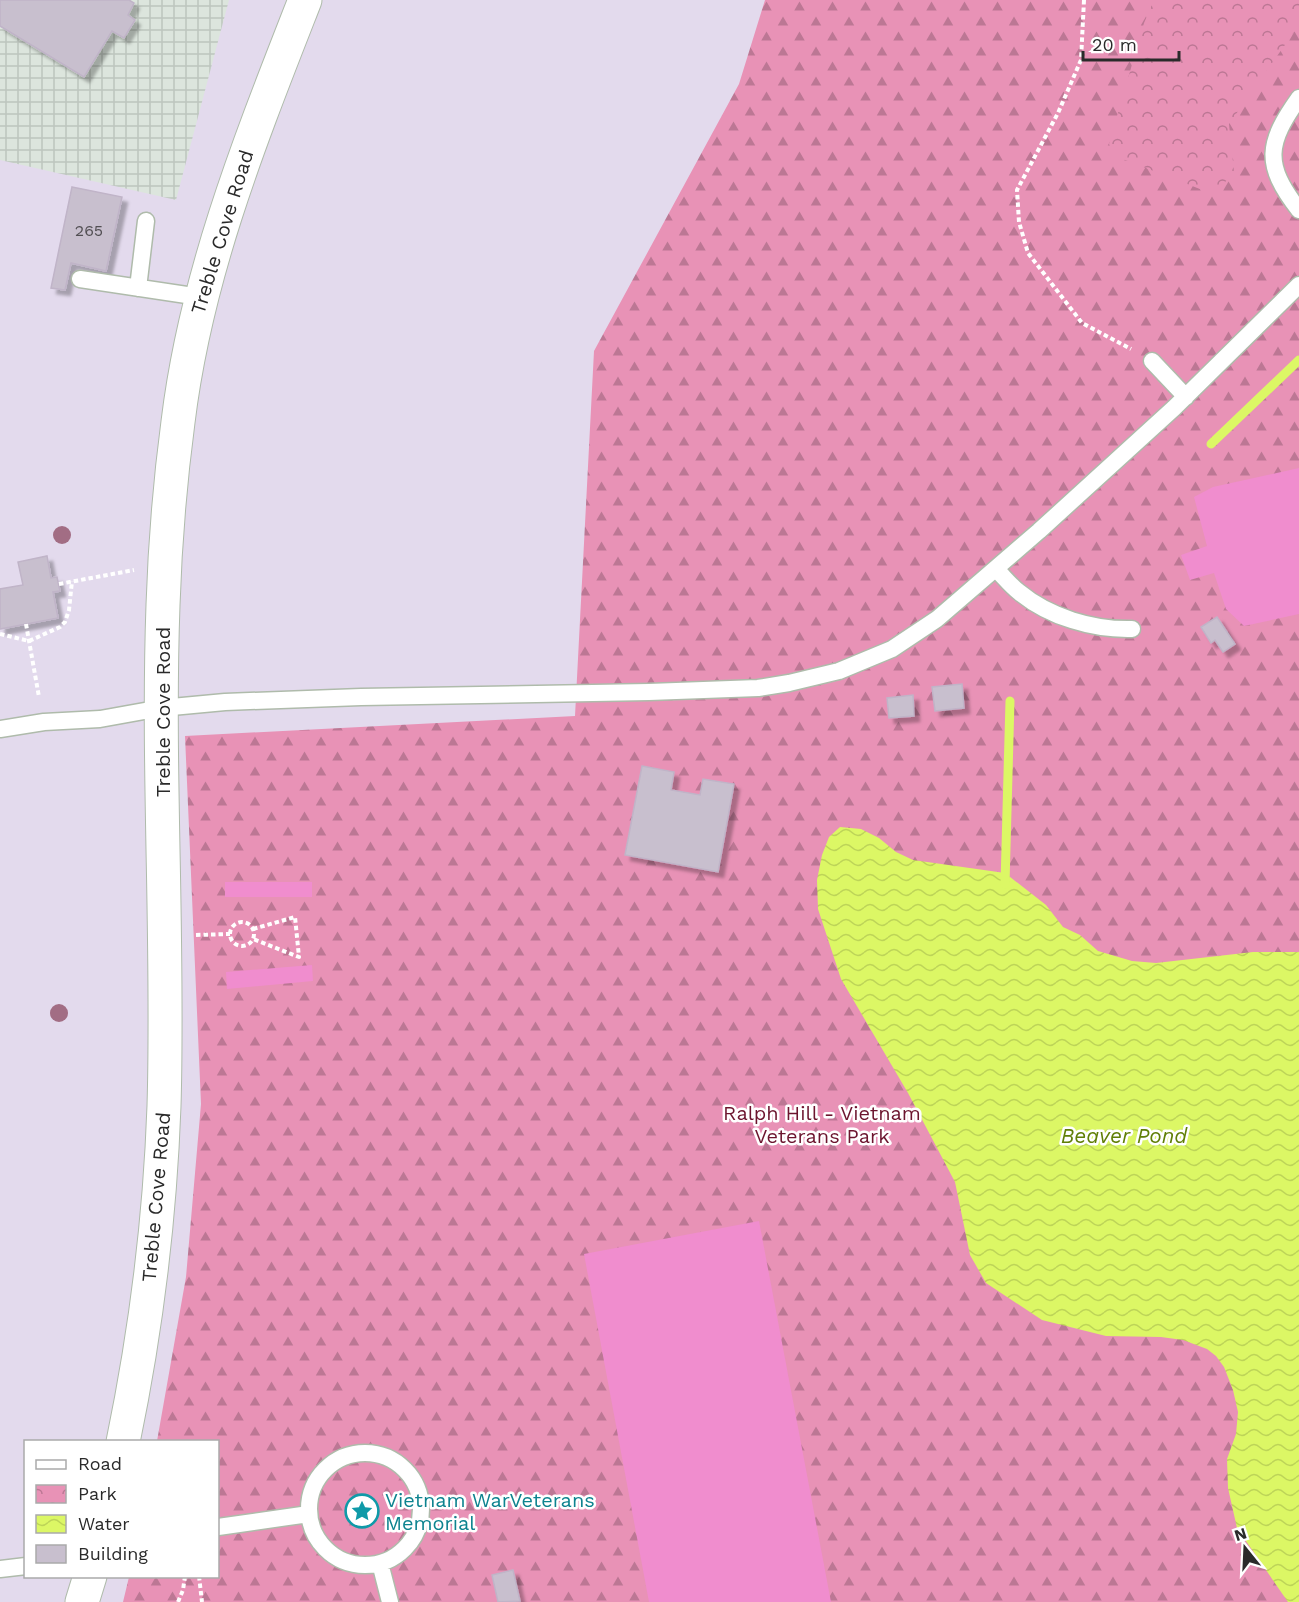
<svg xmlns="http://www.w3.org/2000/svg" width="1299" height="1602" font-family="'Work Sans',sans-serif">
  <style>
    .industrial { fill: url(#industrial-grid) }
    .forest { fill: url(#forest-firs) }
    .park { fill: url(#park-crowns) }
    .pitch { fill: #f08dce }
    .water { fill: url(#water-waves) }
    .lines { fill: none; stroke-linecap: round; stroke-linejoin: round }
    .stream { stroke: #dcf765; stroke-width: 9 }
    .building { fill: #c8bfce; stroke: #c0b4c8; stroke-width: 1.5; filter: url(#shadow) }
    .service-casing { stroke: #afbbab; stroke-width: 19 }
    .secondary-casing { stroke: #afbbab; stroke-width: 35 }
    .path { stroke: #fff; stroke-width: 4; stroke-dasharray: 4.5 3; stroke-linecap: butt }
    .service { stroke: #fff; stroke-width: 16 }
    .secondary { stroke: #fff; stroke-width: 33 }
    .tree { fill: #a26d84 }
    .labels { text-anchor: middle; stroke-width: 5; stroke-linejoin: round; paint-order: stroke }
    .number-label { font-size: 16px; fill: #524f53 }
    .street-label { font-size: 20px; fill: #2a2a2a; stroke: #fff }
    .park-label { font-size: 20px; fill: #6c142e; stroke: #fff }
    .culture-label { font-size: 20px; fill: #0d838f; stroke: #fff; text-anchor: start }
    .water-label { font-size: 21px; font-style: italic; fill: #607f06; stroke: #fff }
  </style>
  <defs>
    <pattern id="industrial-grid" width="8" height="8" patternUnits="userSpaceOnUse" patternTransform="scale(1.5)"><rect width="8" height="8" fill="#dce5dd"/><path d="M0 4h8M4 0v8" fill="none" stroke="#bdc5be"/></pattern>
    <pattern id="forest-firs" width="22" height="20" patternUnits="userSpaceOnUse" patternTransform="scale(1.5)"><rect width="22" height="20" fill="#e892b6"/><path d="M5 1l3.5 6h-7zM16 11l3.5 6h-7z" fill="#bc7794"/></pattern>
    <pattern id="park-crowns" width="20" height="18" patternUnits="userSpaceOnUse" patternTransform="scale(1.5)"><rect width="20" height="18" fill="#e892b6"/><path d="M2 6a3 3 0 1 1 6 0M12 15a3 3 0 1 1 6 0" fill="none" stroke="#bc7794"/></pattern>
    <pattern id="water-waves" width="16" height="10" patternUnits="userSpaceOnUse" patternTransform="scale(1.5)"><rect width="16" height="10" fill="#dcf765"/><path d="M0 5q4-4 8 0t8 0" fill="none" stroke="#bdd458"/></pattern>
    <filter id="shadow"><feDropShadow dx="5.5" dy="5.5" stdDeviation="1.5" flood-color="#0004"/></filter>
  </defs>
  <rect width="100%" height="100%" fill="#e3daed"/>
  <path class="industrial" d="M0,0H229L176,200L0,160Z"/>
  <path class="forest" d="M765,0H1299V1602H123L129,1577L218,1576V1442L157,1441L186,1277L201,1104L185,736L575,716L594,351L739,84Z"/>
  <path class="park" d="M1154,0H1299V25L1229,124L1234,172L1218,190L1205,191L1115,156L1109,144L1144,23Z"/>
  <path class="pitch" d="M1299,468V614L1244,626L1226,609L1214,573L1190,580L1181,555L1207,546L1194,497L1213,487Z
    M225,882H312V897H225Z
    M312,965L313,981L227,989L226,972Z
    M759,1221L831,1602H649L584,1254Z"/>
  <path class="water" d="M840,827L861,829L879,838L896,852L913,860L1005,873L1046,905L1063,927L1080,935L1098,951L1132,961L1156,963L1253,952H1299V1602H1288L1237,1528L1228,1488L1227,1459L1236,1434L1238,1412L1233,1390L1224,1367L1216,1356L1207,1349L1183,1340L1161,1337L1106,1336L1042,1320L986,1283L970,1255L955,1182L908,1093L841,979L818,909L817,880L822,855L829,837Z"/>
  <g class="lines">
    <path class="stream" d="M1211,444L1299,360
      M1005,884L1010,701"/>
  </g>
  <path class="building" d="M0,0H129L134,3L128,15L135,20L124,38L112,31L84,77L0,26Z
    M72,187L122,197L106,271L71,263L65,290L51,288Z
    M47,556L51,578L57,577L60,591L53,592L58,618L0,629V589L23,585L18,562Z
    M1217,617L1235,644L1223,652L1215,640L1211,643L1201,627Z
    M962,684L964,708L935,711L932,687Z
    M913,695L914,716L889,718L887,698Z
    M642,766L674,772L671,790L700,795L703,779L734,784L718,872L625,855Z
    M513,1570L520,1601L498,1602L492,1575Z"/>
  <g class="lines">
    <defs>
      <path id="service" d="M1299,98C1267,143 1263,164 1299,210
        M80,279L200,297
        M138,288L146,221
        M1152,361L1186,397
        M996,569C1004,577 1011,586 1019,592C1049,617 1093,630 1132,629
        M0,729L44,722L100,719L161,708L225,702L361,697L649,692L758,688L789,683L839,671L892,649L937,619L1039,531L1174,408L1299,285
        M309 1509a56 56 0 1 1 112 0a56 56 0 1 1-112 0Z
        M218,1527L309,1514
        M380,1563L390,1602
        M0,1569L26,1566"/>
      <path id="secondary" d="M123,1442C146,1331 160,1218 164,1106C169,939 157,772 163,605C165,544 170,482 178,422C196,274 251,138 305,0
        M82,1602L90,1576"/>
    </defs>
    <use href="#service" class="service-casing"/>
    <use href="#secondary" class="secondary-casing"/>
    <path class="path" d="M1084,0L1081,60L1058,113L1017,190L1019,222L1028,253L1082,323L1131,349
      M59,584L134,570
      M26,624L39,697
      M0,634L29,641L60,627L65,622L69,610L72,581
      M230 934a12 12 0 1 1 24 0a12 12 0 1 1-24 0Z
      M253,929L295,917L299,957L253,939
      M196,935L230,934
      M199,1576L202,1602
      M178,1602L183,1590L185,1576"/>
    <use href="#service" class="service"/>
    <use href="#secondary" class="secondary"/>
  </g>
  <g class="tree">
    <circle cx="62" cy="535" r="9"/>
    <circle cx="59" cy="1013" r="9"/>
  </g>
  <defs>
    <symbol id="sight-ring" viewBox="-11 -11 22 22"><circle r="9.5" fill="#fff" stroke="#0f9aa8" stroke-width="1.5"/><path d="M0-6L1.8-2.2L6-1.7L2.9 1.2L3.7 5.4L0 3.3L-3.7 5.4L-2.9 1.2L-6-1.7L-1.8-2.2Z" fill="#0f9aa8"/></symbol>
  </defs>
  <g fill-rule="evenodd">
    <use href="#sight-ring" x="343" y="1492" width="38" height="38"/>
  </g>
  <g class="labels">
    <g class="number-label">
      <text x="89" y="236">265</text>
    </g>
    <g class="street-label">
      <text transform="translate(222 232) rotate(-73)" y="7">Treble Cove Road</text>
      <text transform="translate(163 712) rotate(-90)" y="7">Treble Cove Road</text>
      <text transform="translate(156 1197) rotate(-85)" y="7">Treble Cove Road</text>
    </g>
    <g class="park-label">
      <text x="822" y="1120">Ralph Hill - Vietnam<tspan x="822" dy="23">Veterans Park</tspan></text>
    </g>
    <g class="culture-label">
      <text x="385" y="1507">Vietnam WarVeterans<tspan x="385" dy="23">Memorial</tspan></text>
    </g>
    <g class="water-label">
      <text x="1124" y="1143">Beaver Pond</text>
    </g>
  </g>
  <rect x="24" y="1440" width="195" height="138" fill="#ffffff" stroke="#aaaaaa" stroke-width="1.5"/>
  <rect x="36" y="1460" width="30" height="9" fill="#ffffff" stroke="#aaaaaa" stroke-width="1.5"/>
  <text x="78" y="1470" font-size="18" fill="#2a2a2a">Road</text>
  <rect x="36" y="1485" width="30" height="18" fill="url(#park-crowns)" stroke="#aaaaaa" stroke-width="1.5"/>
  <text x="78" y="1500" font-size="18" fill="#2a2a2a">Park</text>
  <rect x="36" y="1515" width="30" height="18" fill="url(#water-waves)" stroke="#aaaaaa" stroke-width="1.5"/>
  <text x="78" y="1530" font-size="18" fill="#2a2a2a">Water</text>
  <rect x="36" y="1545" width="30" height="18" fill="#c8bfce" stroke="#aaaaaa" stroke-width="1.5"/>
  <text x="78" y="1560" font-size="18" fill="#2a2a2a">Building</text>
  <g transform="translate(1245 1548) rotate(342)" stroke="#ffffff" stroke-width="4.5" paint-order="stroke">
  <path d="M0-4.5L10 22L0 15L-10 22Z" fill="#2a2a2a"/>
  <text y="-9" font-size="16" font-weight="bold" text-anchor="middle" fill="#2a2a2a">N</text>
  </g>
  <path d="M1083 51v9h96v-9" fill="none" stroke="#2a2a2a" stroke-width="3"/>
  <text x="1092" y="51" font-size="18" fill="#2a2a2a" stroke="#ffffff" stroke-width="4.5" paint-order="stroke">20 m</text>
</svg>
